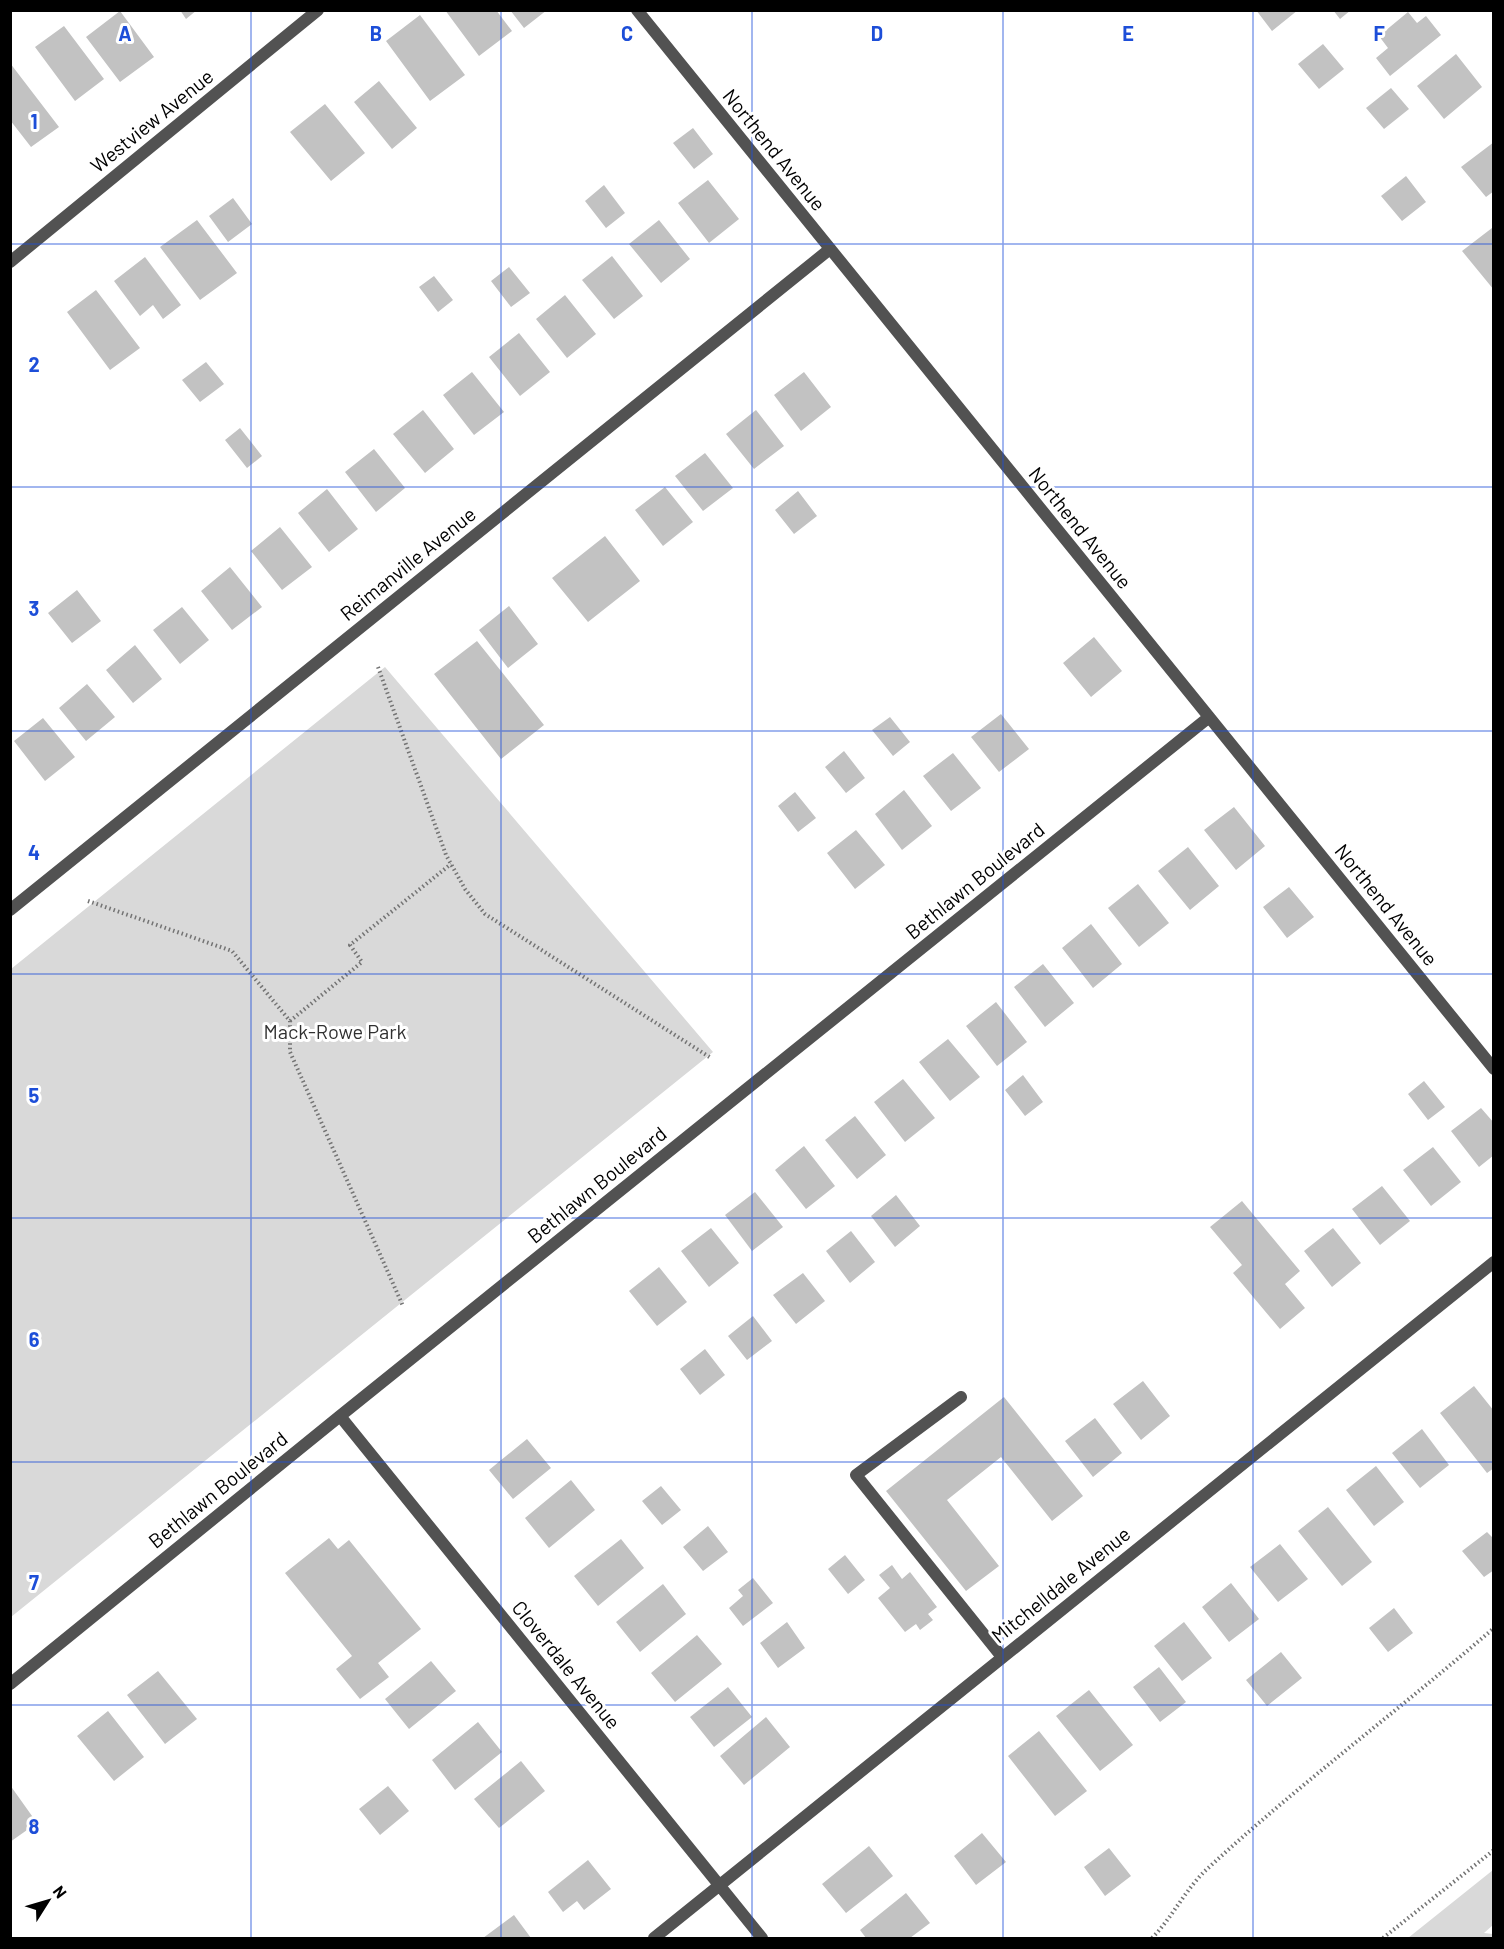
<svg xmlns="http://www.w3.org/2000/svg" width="1504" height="1949" font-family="Barlow,sans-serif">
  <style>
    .green { fill: #d9d9d9 }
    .building { fill: #c2c2c2 }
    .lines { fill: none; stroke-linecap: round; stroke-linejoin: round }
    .path { stroke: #747474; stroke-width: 4; stroke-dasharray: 1.5 3; stroke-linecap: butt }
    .service { stroke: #525252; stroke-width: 12 }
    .minor { stroke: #525252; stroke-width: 12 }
    .grid { fill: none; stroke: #1d4ed8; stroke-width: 1.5; stroke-opacity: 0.55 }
    .labels { text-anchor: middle; stroke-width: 6; stroke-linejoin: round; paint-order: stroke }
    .street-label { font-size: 20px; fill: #000; stroke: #fff }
    .park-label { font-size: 20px; fill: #303030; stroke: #fff }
    .grid-label { font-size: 20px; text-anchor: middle; font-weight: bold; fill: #1d4ed8; stroke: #fff; stroke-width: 6; stroke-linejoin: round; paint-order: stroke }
  </style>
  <rect width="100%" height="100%" fill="#fff"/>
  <path class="green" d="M385,667L713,1052L11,1617V969Z
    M1493,1870V1925L1484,1933L1493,1934V1938H1408Z"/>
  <path class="building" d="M180,10H197L186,19Z
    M445,10H496L512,31L479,56Z
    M510,10H547L524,28Z
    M1256,10H1298L1272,31Z
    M1333,10H1351L1340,19Z
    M120,11L154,57L120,82L86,37Z
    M1408,12L1417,23L1426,16L1441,35L1390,76L1376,58L1388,48L1379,36Z
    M420,15L465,75L430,101L386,41Z
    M64,26L104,79L75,101L35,47Z
    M1323,44L1344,69L1319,89L1298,64Z
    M1456,54L1482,87L1444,119L1417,86Z
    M10,63L59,127L31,147L10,120Z
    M379,81L417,128L392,149L354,102Z
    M1391,88L1409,109L1384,129L1366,108Z
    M325,104L365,153L331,181L290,132Z
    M693,128L713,154L694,169L673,143Z
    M1494,142V191L1486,197L1461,167Z
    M1406,176L1426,202L1402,221L1381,196Z
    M708,180L739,219L709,243L678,203Z
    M604,185L625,213L606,228L585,201Z
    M233,198L252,224L228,242L209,216Z
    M197,220L237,273L200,300L160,247Z
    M659,220L690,259L661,283L629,244Z
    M1492,228L1494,230V290L1462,251Z
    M612,256L643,296L614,319L582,280Z
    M145,257L181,305L163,319L153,305L140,316L114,281Z
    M509,267L530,293L511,307L491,281Z
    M434,276L453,300L438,312L419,287Z
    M96,290L140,348L110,370L67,312Z
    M565,295L596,334L567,358L536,319Z
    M519,333L550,372L520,396L489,357Z
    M206,362L224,384L200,402L182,380Z
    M472,372L504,412L474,435L443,395Z
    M804,372L831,407L801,431L774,395Z
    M423,410L454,449L425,473L393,434Z
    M756,410L784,446L754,469L726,434Z
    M240,428L262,456L247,468L225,440Z
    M374,449L405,488L376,512L345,472Z
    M705,453L733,488L703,511L675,476Z
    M665,487L693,522L663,546L635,510Z
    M327,489L358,529L329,552L298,513Z
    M798,491L817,516L794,534L775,510Z
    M280,527L312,567L282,590L251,551Z
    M605,536L640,581L588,622L552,578Z
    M230,567L262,607L232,630L201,591Z
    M77,590L101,621L72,643L48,613Z
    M509,606L538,644L508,668L479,630Z
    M182,607L209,640L180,664L153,630Z
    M1094,637L1122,671L1091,697L1063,663Z
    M477,641L544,725L501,759L434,674Z
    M135,645L162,679L133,703L106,670Z
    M87,684L115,717L86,741L59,708Z
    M1001,714L1029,749L999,772L971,737Z
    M890,717L910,742L893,756L872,730Z
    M43,718L75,757L45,781L14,741Z
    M844,751L865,778L846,793L825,767Z
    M953,753L981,788L951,811L923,776Z
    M904,790L932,826L902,850L875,814Z
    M795,792L816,818L798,832L778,806Z
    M1234,807L1265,846L1236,870L1204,830Z
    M856,830L885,865L855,889L827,853Z
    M1188,847L1219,886L1190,910L1158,871Z
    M1138,884L1169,923L1139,947L1108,908Z
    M1289,887L1314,917L1287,938L1263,907Z
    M1091,924L1122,964L1093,988L1062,948Z
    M1043,964L1074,1003L1045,1027L1014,987Z
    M996,1002L1027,1042L997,1066L966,1026Z
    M948,1039L980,1077L950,1101L919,1062Z
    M1023,1075L1043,1102L1025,1116L1005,1090Z
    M903,1079L935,1118L905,1142L874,1102Z
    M1424,1081L1445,1107L1428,1120L1408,1094Z
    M1481,1108L1494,1123V1155L1479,1167L1451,1131Z
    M855,1116L886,1155L857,1179L825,1140Z
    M804,1146L835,1186L806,1209L775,1170Z
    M1433,1147L1461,1182L1431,1206L1403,1170Z
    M1382,1186L1410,1221L1380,1245L1352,1209Z
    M755,1192L783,1227L752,1251L725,1215Z
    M896,1195L920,1226L895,1247L871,1216Z
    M1242,1201L1300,1271L1285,1284L1305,1308L1280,1329L1233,1273L1242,1265L1210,1227Z
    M711,1228L739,1263L709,1287L681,1251Z
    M1333,1228L1361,1263L1332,1287L1304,1251Z
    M851,1231L875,1262L850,1283L826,1251Z
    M659,1267L687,1302L657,1326L629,1291Z
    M803,1273L825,1301L796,1324L773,1295Z
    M753,1316L772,1341L747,1360L728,1336Z
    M705,1349L725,1375L700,1395L680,1369Z
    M1143,1381L1170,1416L1141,1440L1113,1404Z
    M1474,1386L1494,1411V1468L1487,1473L1440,1413Z
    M1004,1397L1083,1496L1052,1521L1001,1457L947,1500L999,1566L966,1591L886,1491Z
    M1095,1418L1122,1453L1093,1477L1065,1441Z
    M1422,1429L1449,1465L1420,1488L1392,1453Z
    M527,1439L551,1468L513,1499L489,1470Z
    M1376,1466L1404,1502L1374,1526L1346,1490Z
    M571,1480L595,1510L549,1548L525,1518Z
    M661,1486L681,1510L662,1525L642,1501Z
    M1328,1507L1372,1562L1342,1586L1298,1531Z
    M708,1526L728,1552L703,1571L683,1547Z
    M1487,1532L1494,1539V1570L1484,1577L1462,1551Z
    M329,1538L338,1549L349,1540L421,1629L378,1663L389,1677L360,1699L336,1669L352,1656L285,1573Z
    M621,1539L644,1568L598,1606L574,1576Z
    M1280,1544L1308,1579L1278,1602L1250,1567Z
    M845,1555L865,1580L848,1594L828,1569Z
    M892,1565L902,1579L910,1572L937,1607L928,1614L933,1620L920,1630L916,1624L905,1632L878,1598L890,1588L879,1575Z
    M753,1578L773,1603L743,1626L729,1608L743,1596L738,1590Z
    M1231,1583L1259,1619L1229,1642L1202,1607Z
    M663,1584L686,1614L640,1652L616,1622Z
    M1394,1608L1413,1633L1388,1652L1369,1628Z
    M787,1622L805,1648L778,1668L760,1643Z
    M1184,1622L1212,1658L1182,1681L1154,1646Z
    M697,1635L722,1664L675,1702L651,1673Z
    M1281,1652L1302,1678L1267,1706L1246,1680Z
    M431,1661L456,1691L409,1729L385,1699Z
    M1159,1667L1186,1702L1160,1722L1133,1687Z
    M158,1671L197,1719L165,1744L127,1695Z
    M728,1687L752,1717L714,1747L690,1717Z
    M1089,1690L1133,1745L1100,1771L1056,1716Z
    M108,1711L144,1757L114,1781L77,1736Z
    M766,1717L790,1747L744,1785L720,1756Z
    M478,1722L502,1752L455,1790L432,1760Z
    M1039,1731L1087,1791L1055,1816L1008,1756Z
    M521,1761L545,1791L499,1828L474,1799Z
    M10,1785L37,1823L10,1842Z
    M388,1786L409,1811L380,1835L359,1809Z
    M982,1833L1006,1862L976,1885L954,1856Z
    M869,1846L893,1876L846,1913L822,1884Z
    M1109,1848L1131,1876L1105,1896L1084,1867Z
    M588,1860L611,1889L584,1910L577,1901L563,1912L548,1892Z
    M906,1893L930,1923L910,1938H866L860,1930Z
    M514,1915L531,1938H483Z"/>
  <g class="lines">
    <path class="path" d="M378,667L446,855L465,889L485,914L711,1058
      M88,901L232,951L290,1021V1052L403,1306
      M290,1021L362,962L350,945L451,864
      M1152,1938C1172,1918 1185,1890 1206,1870C1298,1785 1399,1710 1494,1628
      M1383,1938L1494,1850"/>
    <path class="service" d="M961,1397L856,1475L1002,1657"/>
    <path class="minor" d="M637,10L1494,1069
      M10,262L318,10
      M10,910L830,249
      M340,1416L762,1938
      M10,1684L340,1416L1208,718
      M654,1938L1494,1262"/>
  </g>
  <path class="grid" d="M251,10V1938M501,10V1938M752,10V1938M1003,10V1938M1253,10V1938M10,244H1494M10,487H1494M10,731H1494M10,974H1494M10,1218H1494M10,1462H1494M10,1705H1494"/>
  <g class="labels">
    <g class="street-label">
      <text transform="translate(152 121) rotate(-39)" y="7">Westview Avenue</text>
      <text transform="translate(774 150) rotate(51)" y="7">Northend Avenue</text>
      <text transform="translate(1080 528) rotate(51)" y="7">Northend Avenue</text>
      <text transform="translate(408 564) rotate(-39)" y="7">Reimanville Avenue</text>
      <text transform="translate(975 881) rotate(-39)" y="7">Bethlawn Boulevard</text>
      <text transform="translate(1386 905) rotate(51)" y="7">Northend Avenue</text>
      <text transform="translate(597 1185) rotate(-39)" y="7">Bethlawn Boulevard</text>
      <text transform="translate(218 1490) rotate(-39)" y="7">Bethlawn Boulevard</text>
      <text transform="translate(1061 1585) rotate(-39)" y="7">Mitchelldale Avenue</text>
      <text transform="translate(566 1665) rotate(51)" y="7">Cloverdale Avenue</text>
    </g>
    <g class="park-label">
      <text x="335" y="1039">Mack-Rowe Park</text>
    </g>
  </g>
  <g class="grid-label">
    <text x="125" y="41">A</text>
    <text x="376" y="41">B</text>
    <text x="627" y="41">C</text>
    <text x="877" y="41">D</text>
    <text x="1128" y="41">E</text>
    <text x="1379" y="41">F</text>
    <text x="34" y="129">1</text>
    <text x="34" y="372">2</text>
    <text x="34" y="616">3</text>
    <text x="34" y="860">4</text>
    <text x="34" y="1103">5</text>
    <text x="34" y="1347">6</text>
    <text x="34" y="1590">7</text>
    <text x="34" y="1834">8</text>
  </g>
  <rect width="1504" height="1949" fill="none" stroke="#000000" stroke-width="24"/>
  <g transform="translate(48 1901) rotate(53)" stroke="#ffffff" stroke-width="4.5" paint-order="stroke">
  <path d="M0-4.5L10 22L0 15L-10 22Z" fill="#000000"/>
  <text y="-9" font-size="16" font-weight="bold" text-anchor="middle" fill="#000000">N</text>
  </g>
</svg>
